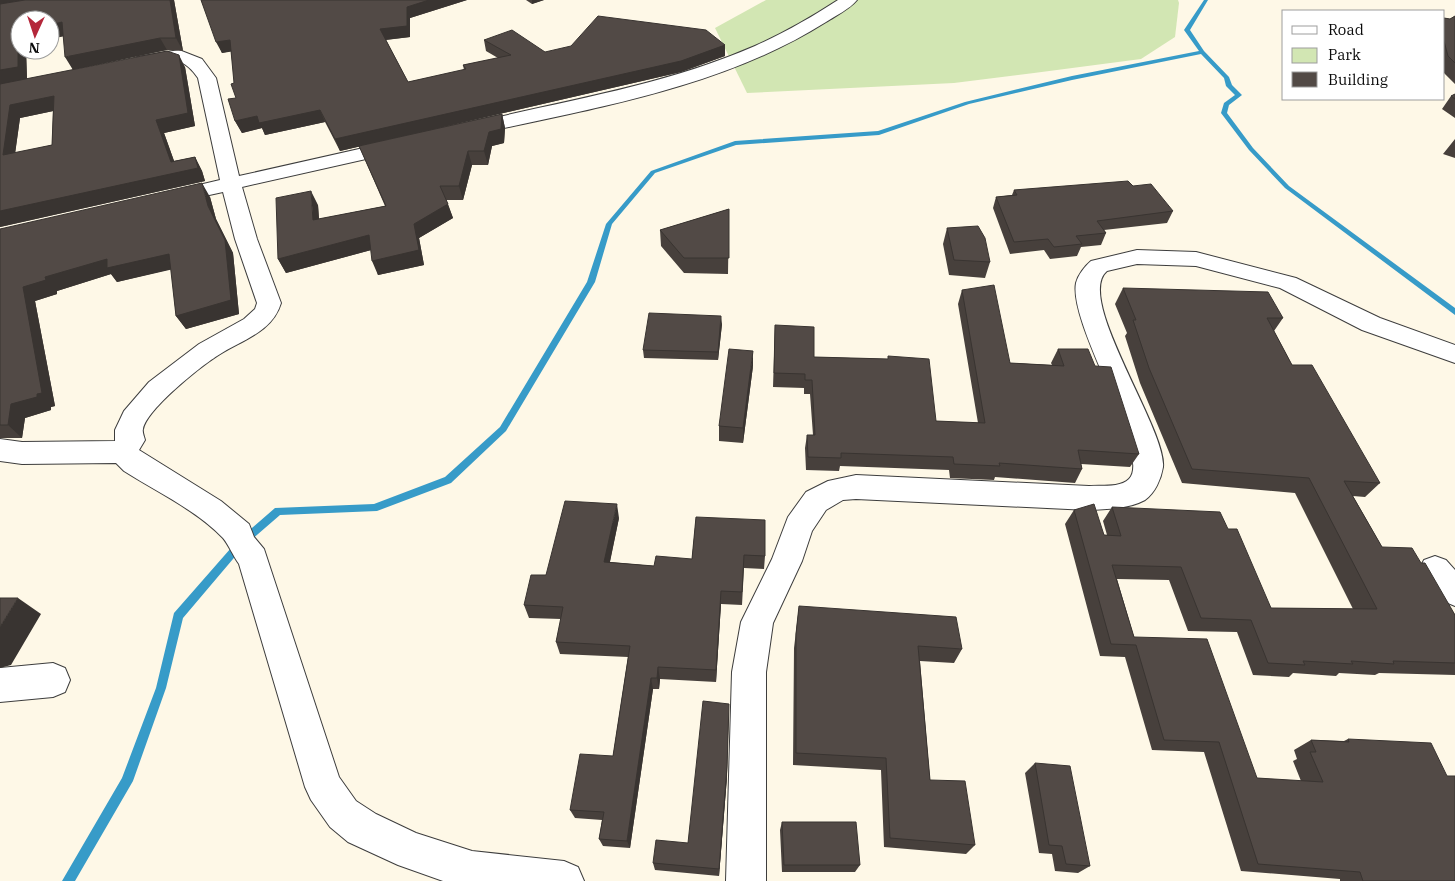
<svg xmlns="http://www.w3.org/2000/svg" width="1455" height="881" font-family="'IBM Plex Serif',serif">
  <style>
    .green { fill: #d2e6b3 }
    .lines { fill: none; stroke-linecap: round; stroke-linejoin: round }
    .stream { fill: #379bc8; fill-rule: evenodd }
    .street-casing { stroke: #3d3d3d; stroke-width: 2 }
    .street { fill: #fff; fill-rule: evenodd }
    .wall { fill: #47403c; fill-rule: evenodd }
    .shaded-wall { fill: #393431 }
    .building { fill: #524a46; stroke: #393431; fill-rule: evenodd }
  </style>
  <rect width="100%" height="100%" fill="#fef8e7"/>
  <path class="green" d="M766,0H1178L1179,3L1175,37L1141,59L1034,73L954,83L747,93L715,28Z"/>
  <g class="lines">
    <path class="stream" d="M1204,0H1208L1190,30L1204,51L1229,77L1232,85L1242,95L1229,105L1227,113L1253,148L1289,186L1455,308V315L1285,188L1249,150L1221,113L1224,103L1235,95L1226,86L1224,78L1201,54L1072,80L969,104L879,135L736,145L655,173L612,224L595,282L506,431L451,483L377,511L280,515L244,546L183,618L166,688L133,781L75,881H62L122,778L156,688L174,613L238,540L275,508L374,504L445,477L500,427L587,282L606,224L651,171L735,141L878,131L965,102L1072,76L1199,51L1184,30Z"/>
    <defs>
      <path id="street" d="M838,0H857C850,9 835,16 826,22C720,89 588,109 468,136L461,134L459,130L461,126C560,101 661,87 755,46C784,33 812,17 838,0Z
        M179,50L202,59L216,78L239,176L399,140L406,142L409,146L406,150L242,187L257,239L281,303C272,333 241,340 217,356C200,367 147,409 143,429C142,432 144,436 145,440L139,450L221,501L249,524L254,537L264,549L339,777L356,801L376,814L416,833L472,851L564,861L578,867L584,881H443L398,865L348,842L330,827L311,800L305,787L239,564C233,556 229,545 223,538C196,510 157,492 124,471L116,463L22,464L0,461V439L22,442L115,441V430L124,411L149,382L199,344L244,319L255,309L257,303L235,239L223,192L168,204L161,202L158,198L161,194L220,180L198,78C175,45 165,72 137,65L135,61L137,57Z
        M1137,250L1196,252L1296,278L1380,318L1455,345V363L1362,330L1280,288L1196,266L1137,264L1107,271C1074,298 1167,429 1163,467C1161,479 1155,493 1145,500C1128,509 1108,509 1089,510L856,499L843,500L826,510L812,531L802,561L773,623L766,672V881H726L732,672L741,622L772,559L788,517L806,492L828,481L856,475L1089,486C1101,485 1120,488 1129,479C1153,456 1068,325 1076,283C1078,275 1085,266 1091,261Z
        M1435,556L1446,560L1455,570V606C1439,600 1427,586 1419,570L1424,560Z
        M53,663L65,668L70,680L65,692L53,697L0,702V668Z"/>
    </defs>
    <use href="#street" class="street-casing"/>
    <use href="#street" class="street"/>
  </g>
  <path class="wall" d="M0,0H174L183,51L167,50L75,69L185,67L195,126L164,133L174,161L195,157L202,171L205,181L0,227ZM20,20H50V39L63,36L73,70L27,79L26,50H20ZM53,111L52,145L15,153L20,118Z
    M201,0H467L410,18V37L386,40L408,82L464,70L463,65L498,58L486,51L484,40L545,52L725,45V56L681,72L340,151L325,122L265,135L262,128L242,133L235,121L236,98L231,51L222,53Z
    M526,0H544L532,4Z
    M1455,16V84L1444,73V18L1450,19Z
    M1455,94V118L1442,109L1451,96Z
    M502,114L505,128L504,143L492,146L488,165H472L463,200H446L453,218L419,238L424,265L378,275L371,250L286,273L278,259L318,205L319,219L385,206L359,146Z
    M1455,139V158L1443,154Z
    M1133,186L1173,211L1167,223L1104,230L1106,233L1101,245L1081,247L1077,256L1050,259L1044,250L1010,254L993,208L996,197L1012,195L1014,190Z
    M210,197L216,219L233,253L239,314L186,329L176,316L171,269L117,282L111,274L57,291V294L35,301L55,406L51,407V410L25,418L22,438H0V229Z
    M729,209L728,274L684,273L661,246L660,230Z
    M947,228L990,262L985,278L949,275L943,244Z
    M1123,288L1283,318L1274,331L1292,365L1380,483L1365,497L1353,496L1382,547L1421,563L1455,615V675L1379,673L1375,675L1339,673L1336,676L1293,673L1289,677L1253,675L1237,632L1188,631L1169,580L1117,579L1134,637L1257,778L1301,781L1293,761L1297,759L1294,750L1311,740L1344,741L1348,739L1455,881H1340V879L1241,871L1204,752L1152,750L1125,657L1100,656L1065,524L1074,510L1104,535H1107L1103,521L1112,507L1228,529L1271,608L1353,609L1295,493L1182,483L1140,383L1125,336L1127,333L1115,304Z
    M962,290L1010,363L1052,365L1051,363L1058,349L1095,366L1139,454L1130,467L1081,464L1082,469L1075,483L995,477L994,480L950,478L949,470L840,466L839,471L806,470L805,448L807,435H813L810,394H804V388L773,387L775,325L814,357L888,359V356L936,421L978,423L958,304Z
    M722,324L718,360L644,358L643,350Z
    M753,366L743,443L719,441V426Z
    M696,517L765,556L764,569L744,568L742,605L721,604L716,682L660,679L659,689H653L630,848L603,846L599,839L602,820L575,818L570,810L613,756L628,657L560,654L556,642L561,619L529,618L524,605L546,575L619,518L610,562L654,566L692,559Z
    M799,606L962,649L954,663L920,661L930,780L975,845L966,854L884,847L881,770L793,765L794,648Z
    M1035,763L1090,866L1078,873L1055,871L1052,854L1039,853L1025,773Z
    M727,777L719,876L655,870L653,863L688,843Z
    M782,822L860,865L855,872H782L780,830Z"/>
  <path class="shaded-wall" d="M0,0H25L0,4Z
    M170,0H174L183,51L176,38Z
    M429,0H467L410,18V37L384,40L380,29L407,7Z
    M532,0H544L532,4Z
    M62,22L70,35L50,39V25Z
    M20,30V50H26L27,79L0,85V70L18,31Z
    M160,38L167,50L73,70L65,57Z
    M230,40L235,51L222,53L216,42Z
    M725,45V56L681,72L340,151L335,139Z
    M179,55L185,67L195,126L164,133L178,172L195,157L202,171L205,181L0,227V211L171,162L156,120Z
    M54,96L63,109L20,118L13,169L3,155L10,105Z
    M320,110L325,122L265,135L262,128L242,133L235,121L257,116Z
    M502,114L505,128L504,143L492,146L488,165L484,151L489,132Z
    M468,151L472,165L463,200L459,186Z
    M202,183L210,197L216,219L233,253L239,314L186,329L176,316L208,206Z
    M311,191L318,205L320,234L313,220Z
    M448,204L453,218L419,238L424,265L378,275L372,261L414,224Z
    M369,235L375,249L286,273L278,259Z
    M169,254L178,268L117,282L111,274L57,291V294L35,301L55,406L51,407V410L25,418L22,438L8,425L23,287L45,277L107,259Z
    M721,316L722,324L718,360V352Z
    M753,351V366L743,443V428Z
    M617,504L619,518L607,575L604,562Z
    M721,591V604L716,682V670Z
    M18,598L41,614L11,665L0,668V627Z
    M658,667L660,679L659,689L657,678Z
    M651,678L653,689L630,848L627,841Z
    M729,704L727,777L719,876V869Z"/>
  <path class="building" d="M25,0H170L176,38H160L65,57L62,22L50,25V20H20V30L18,31V67L0,70V4Z
    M201,0H429L407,7V26L380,29L408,82L466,69L463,65L511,55L484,40L512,30L545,52L571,46L598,16L706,30L725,45L681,61L335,139L320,110L259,123L257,116L235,121L228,99L236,98L231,84L234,83L230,40L216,42Z
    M1455,16V63L1448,56L1444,41V18L1450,19Z
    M167,51L179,55L188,113L156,120L171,162L195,157L198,168L0,211V84ZM54,96L52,145L3,155L10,105Z
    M1455,94V99L1451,96Z
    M502,114L501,129L489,132L484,151H468L459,186H440L448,204L414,224L419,250L372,261L369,235L278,259L276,198L311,191L313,220L386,206L359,146Z
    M1128,181L1133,186L1151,184L1173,211L1097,221L1106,233L1076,236L1082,244L1054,247L1048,239L1014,242L996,197L1017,195L1014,190Z
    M202,183L208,206L225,240L231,300L176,316L169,254L107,268V259L45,277L46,280L23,287L42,393L37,394V397L11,404L8,425H0V229Z
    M729,209V258H684L660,230Z
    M978,226L985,238L990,262L954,260L947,228Z
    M994,285L1010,363L1064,366L1058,349H1088L1095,366L1111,367L1139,454L1078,450L1082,469L999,463L1000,466L954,464L953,457L841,453V458L808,457L807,435H815L812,380H805V374L774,373L775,325L814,327V357L888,359V356L929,359L936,421L985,423L962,290Z
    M1123,288L1268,292L1283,318H1267L1292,365H1312L1380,483L1344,481L1382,547L1412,548L1421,563H1425L1455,615V663L1393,661L1394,664L1351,661L1353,664L1303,661L1305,665L1268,663L1251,620L1201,618L1181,567L1112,565L1134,637L1207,639L1257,778L1323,782L1310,752H1316L1311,740L1349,742L1348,739L1431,743L1447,776H1455V881H1363L1360,872L1258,864L1219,742L1164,740L1136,645L1111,644L1074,510L1094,504L1104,535L1121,536L1112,507L1220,512L1228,529H1237L1271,608L1377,609L1309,478L1192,469L1149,368L1133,320H1136Z
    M649,313L721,316L718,352L643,350Z
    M729,349L753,351L743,428L719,426Z
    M565,501L617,504L604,562L654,566L656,556L692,559L696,517L765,520V556L744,555L742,592L721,591L716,670L658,667L657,678H651L627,841L599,839L604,812L570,810L580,754L613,756L630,646L556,642L563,607L524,605L531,575H546Z
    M0,598H18L0,627Z
    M799,606L956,617L962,649L918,646L930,780L965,781L975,845L890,838L886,758L796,753V634Z
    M703,701L729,704L727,767L719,869L653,863L656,840L688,843Z
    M1035,763L1070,766L1090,866L1066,864L1062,846L1049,845Z
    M782,822H856L860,865H784Z"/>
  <rect x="1282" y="10" width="162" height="90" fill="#ffffff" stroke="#9d9d9d"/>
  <rect x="1292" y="26" width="25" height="8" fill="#ffffff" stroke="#9d9d9d"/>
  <text x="1328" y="35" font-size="15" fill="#0a0a0a">Road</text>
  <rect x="1292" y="48" width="25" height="15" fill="#d2e6b3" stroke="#9d9d9d"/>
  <text x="1328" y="60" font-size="15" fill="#0a0a0a">Park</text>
  <rect x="1292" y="72" width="25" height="15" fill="#524a46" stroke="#9d9d9d"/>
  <text x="1328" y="85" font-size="15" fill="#0a0a0a">Building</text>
  <g transform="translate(35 35) rotate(183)"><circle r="24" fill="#ffffff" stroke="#9d9d9d"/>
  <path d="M0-4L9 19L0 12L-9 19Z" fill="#b4273a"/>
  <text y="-8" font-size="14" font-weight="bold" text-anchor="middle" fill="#0a0a0a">N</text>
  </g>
</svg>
